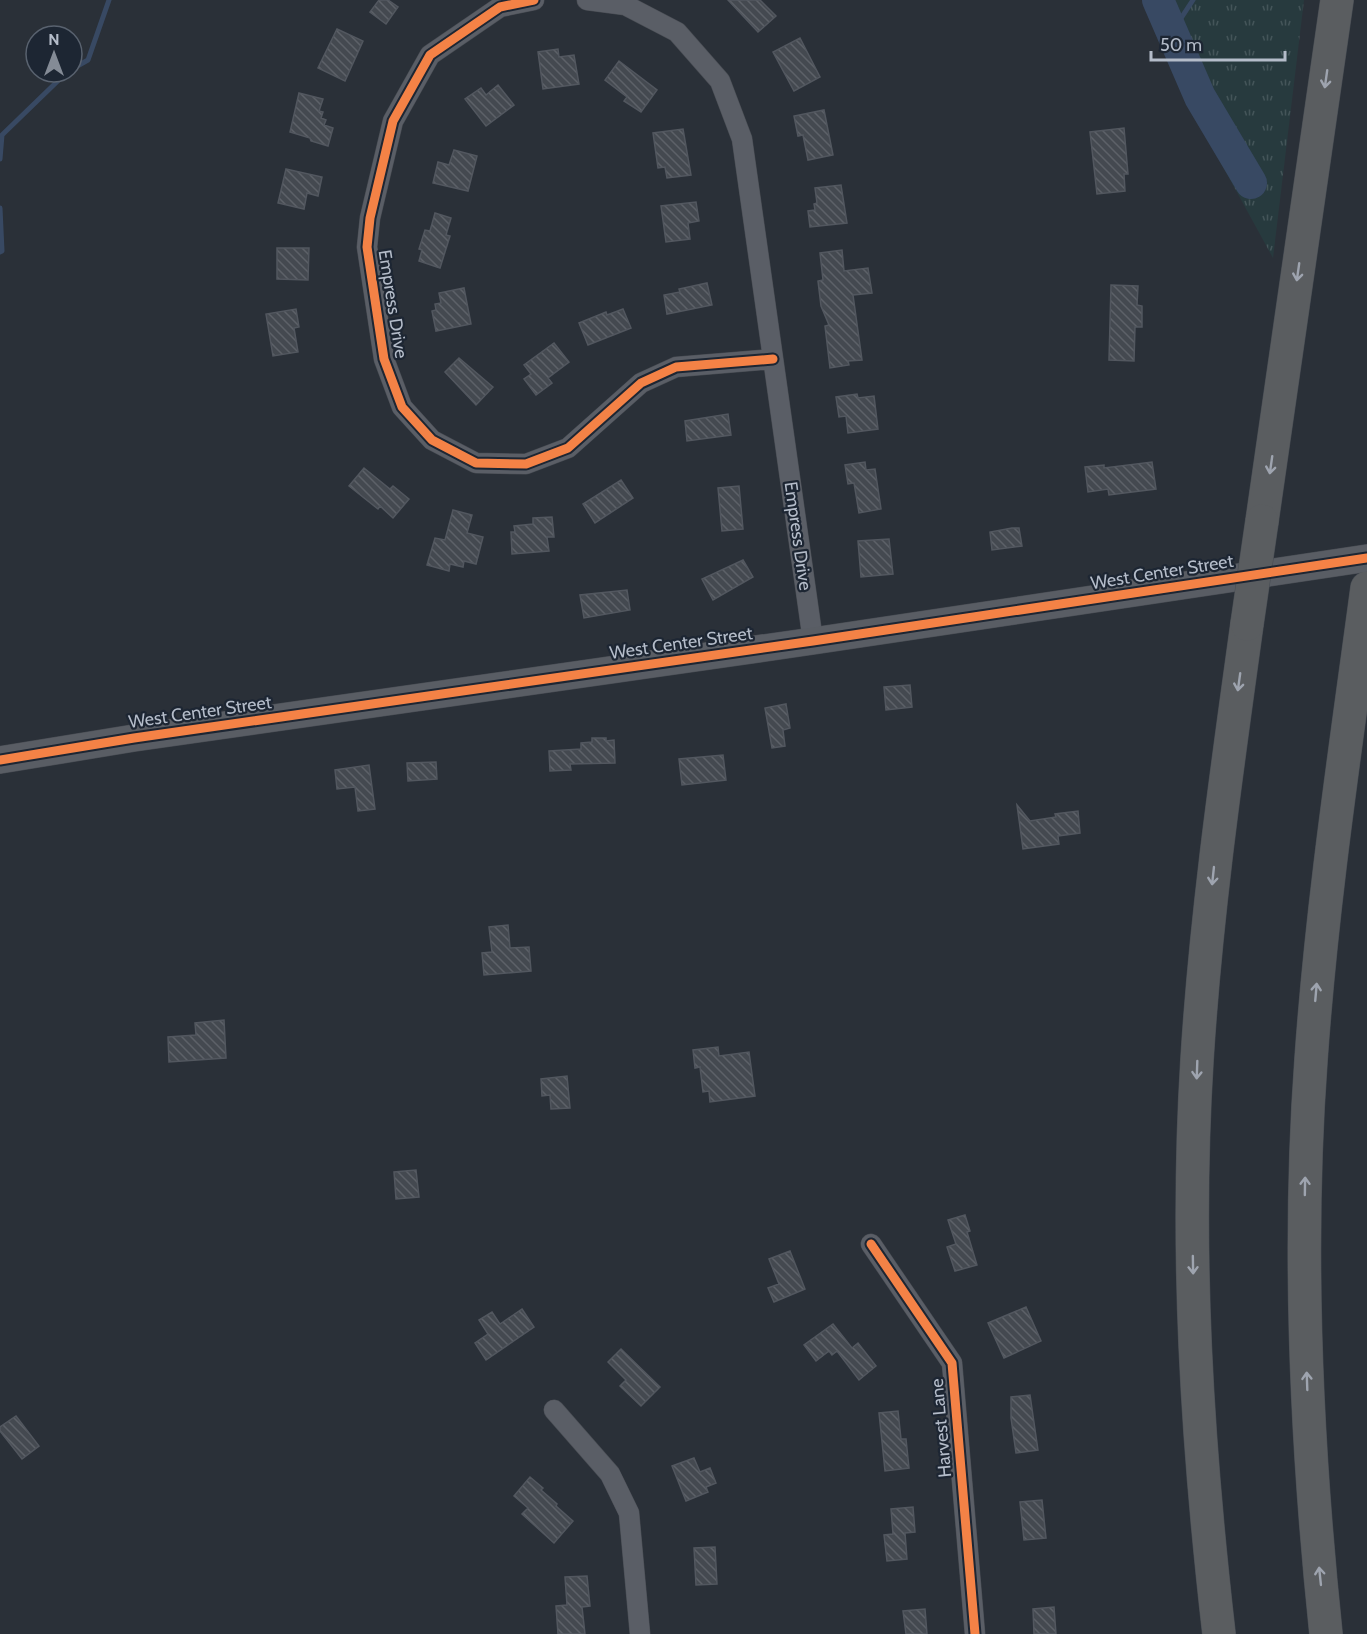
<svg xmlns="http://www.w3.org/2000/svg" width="1367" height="1634" font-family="Cabin,sans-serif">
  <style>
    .park { fill: url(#park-tufts) }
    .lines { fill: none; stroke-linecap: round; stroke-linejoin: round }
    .stream { stroke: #384963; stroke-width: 5 }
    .river { stroke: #384963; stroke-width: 32 }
    .building { fill: url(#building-back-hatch); stroke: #52575f; stroke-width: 1.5 }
    .street-casing { stroke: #484c53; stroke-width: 21 }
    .secondary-casing { stroke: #484c53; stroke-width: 28 }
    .highway-casing { stroke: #474c53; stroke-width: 34 }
    .street { stroke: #5a5e66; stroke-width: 20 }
    .secondary { stroke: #595d64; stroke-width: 27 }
    .highway { stroke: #5a5d60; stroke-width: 33 }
    .highway-bridge-casing { stroke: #474c53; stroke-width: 34; stroke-linecap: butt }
    .highway-bridge { stroke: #5a5d60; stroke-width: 33 }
    .cycleway-casing { stroke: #1d2633; stroke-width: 13 }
    .cycleway { stroke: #f48246; stroke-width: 9 }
    .oneway { stroke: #9ea4af }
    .labels { text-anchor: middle; stroke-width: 4.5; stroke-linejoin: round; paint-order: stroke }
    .street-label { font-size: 18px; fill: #b4bcc9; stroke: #1d2633 }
  </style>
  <defs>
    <pattern id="park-tufts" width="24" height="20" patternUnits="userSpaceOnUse" patternTransform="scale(1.5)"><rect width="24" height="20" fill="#273a3e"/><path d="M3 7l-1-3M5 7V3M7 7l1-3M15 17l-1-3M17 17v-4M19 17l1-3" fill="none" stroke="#445559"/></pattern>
    <pattern id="building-back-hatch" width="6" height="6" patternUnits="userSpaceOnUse" patternTransform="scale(1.5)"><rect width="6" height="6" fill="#444950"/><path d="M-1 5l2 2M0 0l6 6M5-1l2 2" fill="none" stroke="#5d6168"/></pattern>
  </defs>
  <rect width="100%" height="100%" fill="#2a3038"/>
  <path class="park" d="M1166,0H1304L1273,258L1199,123L1170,24Z"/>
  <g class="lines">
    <path class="stream" d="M1172,32L1193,0
      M72,69L88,60L109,0
      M0,159L2,135L67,72
      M0,208L2,251L0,252"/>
    <path class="river" d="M1158,0L1200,97L1251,183"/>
  </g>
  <path class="building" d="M379,0H388L398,7L386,24L370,12Z
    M728,0H760L776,16L758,32Z
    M337,29L363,41L345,81L318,68Z
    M800,38L820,77L794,91L773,52Z
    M558,49L559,57L574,55L579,84L543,89L538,52Z
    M619,61L657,90L641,112L624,101L627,97L605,80Z
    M498,85L514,105L486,126L465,99L481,88L486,95Z
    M299,93L323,99L319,111L323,112L321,118L326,120L324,125L333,128L328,146L311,141L310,138L290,132Z
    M824,110L833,155L808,160L803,135L798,136L794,116Z
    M1124,128L1128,174H1124L1125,191L1097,194L1090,132Z
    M683,129L691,175L667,178L665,167L658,168L653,133Z
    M454,150L477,156L468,191L433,183L438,162L449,165Z
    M286,169L322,177L318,196L307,193L304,209L278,203Z
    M841,185L847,223L810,227L808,211L815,210L814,204L817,203L815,188Z
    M696,202L699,221L688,223L690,239L666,242L661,206Z
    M435,213L451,218L446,235L450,236L440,268L419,261L422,250L419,249L425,230L430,231Z
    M277,248H309L308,280L277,279Z
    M842,250L844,271L868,268L872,293L853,295L862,360L848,361L849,365L830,368L825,326L829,325L821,306L818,281L823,280L820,253Z
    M707,283L712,305L667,314L664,295L680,292L679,289Z
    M1111,285L1138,286L1137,305L1142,306V327H1135L1134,361L1109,360Z
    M464,288L471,324L436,331L432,311L436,310L435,304L441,303L439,293Z
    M296,309L299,327L294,328L298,352L273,356L266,314Z
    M623,309L631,328L588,345L579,323L606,312L607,315Z
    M554,343L569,362L548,378L552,383L536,395L524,379L531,374L524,365Z
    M459,358L493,387L476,405L445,372Z
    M857,394L858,398L874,396L878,429L848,433L846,416L839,417L836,397Z
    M728,414L731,435L687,441L685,421Z
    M865,462L866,470L875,469L881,509L859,513L854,483L848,484L845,465Z
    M1152,462L1156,489L1109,495L1108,489L1088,492L1085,467L1104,465V468Z
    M364,468L390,489L393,486L409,499L393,518L380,506L378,509L349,486Z
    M621,480L633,498L595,523L583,504Z
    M739,486L743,529L722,531L718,488Z
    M453,510L472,515L467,533L483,537L476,564L464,561L463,567L450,564L449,571L427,565L435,538L445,540Z
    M552,517L554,537H547L549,551L512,554L511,532H515L514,526L533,524V518Z
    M1012,528H1019L1022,546L992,550L990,532Z
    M889,539L893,574L861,577L858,541Z
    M743,560L753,577L713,600L702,579Z
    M627,590L630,610L584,618L580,595Z
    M910,685L912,707L886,710L884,687Z
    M786,704L790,728L783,730L785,746L772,748L765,708Z
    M592,738H606V741L614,740L615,763L570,764L571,770L550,771L549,751L581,749V743L592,742Z
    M723,755L726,780L682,785L679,759Z
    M436,762L437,779L408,781L407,763Z
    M369,765L375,809L358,811L355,787L337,789L335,770Z
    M1017,805L1030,821L1056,817L1055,814L1078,811L1080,833L1058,836L1059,844L1023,849Z
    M508,925L510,948L529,947L531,971L484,975L482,953L492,952L489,927Z
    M224,1020L226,1058L169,1062L168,1037L196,1035L195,1023Z
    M718,1047L719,1056L749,1052L755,1096L710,1102L709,1091L703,1092L700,1067L695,1068L693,1050Z
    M567,1076L570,1108L551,1109L550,1095L542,1096L541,1079Z
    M416,1170L419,1197L396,1199L394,1172Z
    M965,1215L970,1231L967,1232L977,1265L955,1271L947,1247L956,1244L948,1220Z
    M790,1251L805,1289L774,1302L768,1288L779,1284L769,1259Z
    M1026,1307L1041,1341L1004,1358L988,1323Z
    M522,1309L534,1327L486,1360L475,1343L488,1334L479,1320L492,1312L500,1324Z
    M833,1324L852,1348L858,1343L876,1366L859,1380L837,1351L832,1355L829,1351L816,1361L804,1345Z
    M621,1349L660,1387L641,1406L620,1386L626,1380L608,1362Z
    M1030,1395L1038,1450L1016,1453L1011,1418V1397Z
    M898,1411L901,1439H906L909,1468L885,1471L879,1413Z
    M16,1416L39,1446L22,1459L0,1431V1427Z
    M694,1458L700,1472L710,1468L716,1483L706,1487L708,1492L686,1501L672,1466Z
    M530,1477L543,1488L541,1490L557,1504L556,1506L573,1521L554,1543L522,1514L528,1508L514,1496Z
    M1042,1500L1046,1538L1024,1540L1020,1502Z
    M913,1507L915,1532L905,1533L907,1559L887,1561L884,1535L893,1534L891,1509Z
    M715,1547L717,1584L696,1585L694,1548Z
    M587,1576L590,1606L582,1607L585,1634H558L556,1606L567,1605L565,1577Z
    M1054,1607L1056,1634H1034L1033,1609Z
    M925,1609L927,1634H906L903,1611Z"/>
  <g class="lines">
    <defs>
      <path id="street" d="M534,0L500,7L430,55L393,121L370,218L367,247L384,359L402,407L432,440L476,463L526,464L568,448L641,383L676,367L773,359
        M587,0L625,5L677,32L720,81L742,139L813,641
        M871,1244L952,1363L975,1634
        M554,1410L610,1474L629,1513L640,1634"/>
      <path id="secondary" d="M0,760L134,738L813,641L1367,558"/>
      <path id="highway" d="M1262,521L1337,0
        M1219,1634C1197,1443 1185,1252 1197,1060C1206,914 1227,769 1247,624
        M1326,1634C1306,1443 1297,1251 1311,1060C1322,902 1346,745 1367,588"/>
    </defs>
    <use href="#street" class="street-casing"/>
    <use href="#secondary" class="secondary-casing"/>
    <use href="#highway" class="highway-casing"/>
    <use href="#street" class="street"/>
    <use href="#secondary" class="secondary"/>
    <use href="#highway" class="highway"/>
    <defs>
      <path id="highway-bridge" d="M1247,624L1262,521"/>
    </defs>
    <use href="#highway-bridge" class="highway-bridge-casing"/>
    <use href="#highway-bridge" class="highway-bridge"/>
    <defs>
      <path id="cycleway" d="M534,0L500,7L430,55L393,121L370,218L367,247L384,359L402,407L432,440L476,463L526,464L568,448L641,383L676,367L773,359
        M0,760L134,738L813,641L1367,558
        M871,1244L952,1363L975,1634"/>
    </defs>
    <use href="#cycleway" class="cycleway-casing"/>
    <use href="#cycleway" class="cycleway"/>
  </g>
  <defs><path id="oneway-shaft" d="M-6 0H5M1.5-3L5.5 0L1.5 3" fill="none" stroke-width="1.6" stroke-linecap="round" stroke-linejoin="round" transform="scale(1.5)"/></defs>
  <g class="oneway">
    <use href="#oneway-shaft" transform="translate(1326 79) rotate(98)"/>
    <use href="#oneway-shaft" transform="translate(1298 272) rotate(98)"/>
    <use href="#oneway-shaft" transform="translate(1271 465) rotate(98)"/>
    <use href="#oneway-shaft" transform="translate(1239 682) rotate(98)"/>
    <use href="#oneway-shaft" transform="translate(1213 876) rotate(96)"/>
    <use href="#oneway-shaft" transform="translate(1316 992) rotate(-85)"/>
    <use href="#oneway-shaft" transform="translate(1197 1070) rotate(92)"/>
    <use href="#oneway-shaft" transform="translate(1305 1186) rotate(-89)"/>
    <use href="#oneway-shaft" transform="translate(1193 1265) rotate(89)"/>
    <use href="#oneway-shaft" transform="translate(1307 1381) rotate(-92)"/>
    <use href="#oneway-shaft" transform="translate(1320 1576) rotate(-96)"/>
  </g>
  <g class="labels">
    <g class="street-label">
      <text transform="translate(393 304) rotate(81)" y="6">Empress Drive</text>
      <text transform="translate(798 536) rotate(82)" y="6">Empress Drive</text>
      <text transform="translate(1162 572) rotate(-9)" y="6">West Center Street</text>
      <text transform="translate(681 643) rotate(-8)" y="6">West Center Street</text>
      <text transform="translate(200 712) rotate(-8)" y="6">West Center Street</text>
      <text transform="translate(941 1428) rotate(-95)" y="6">Harvest Lane</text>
    </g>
  </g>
  <g transform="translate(54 54)"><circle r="28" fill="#1d2633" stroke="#59626f" stroke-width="1.5"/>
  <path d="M0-4.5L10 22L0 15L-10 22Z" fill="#848b96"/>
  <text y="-9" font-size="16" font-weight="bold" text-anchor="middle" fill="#b4bcc9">N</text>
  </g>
  <path d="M1151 51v9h134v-9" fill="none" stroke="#b4bcc9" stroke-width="3"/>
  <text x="1160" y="51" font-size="18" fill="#b4bcc9" stroke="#1d2633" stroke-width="4.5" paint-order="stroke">50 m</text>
</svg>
